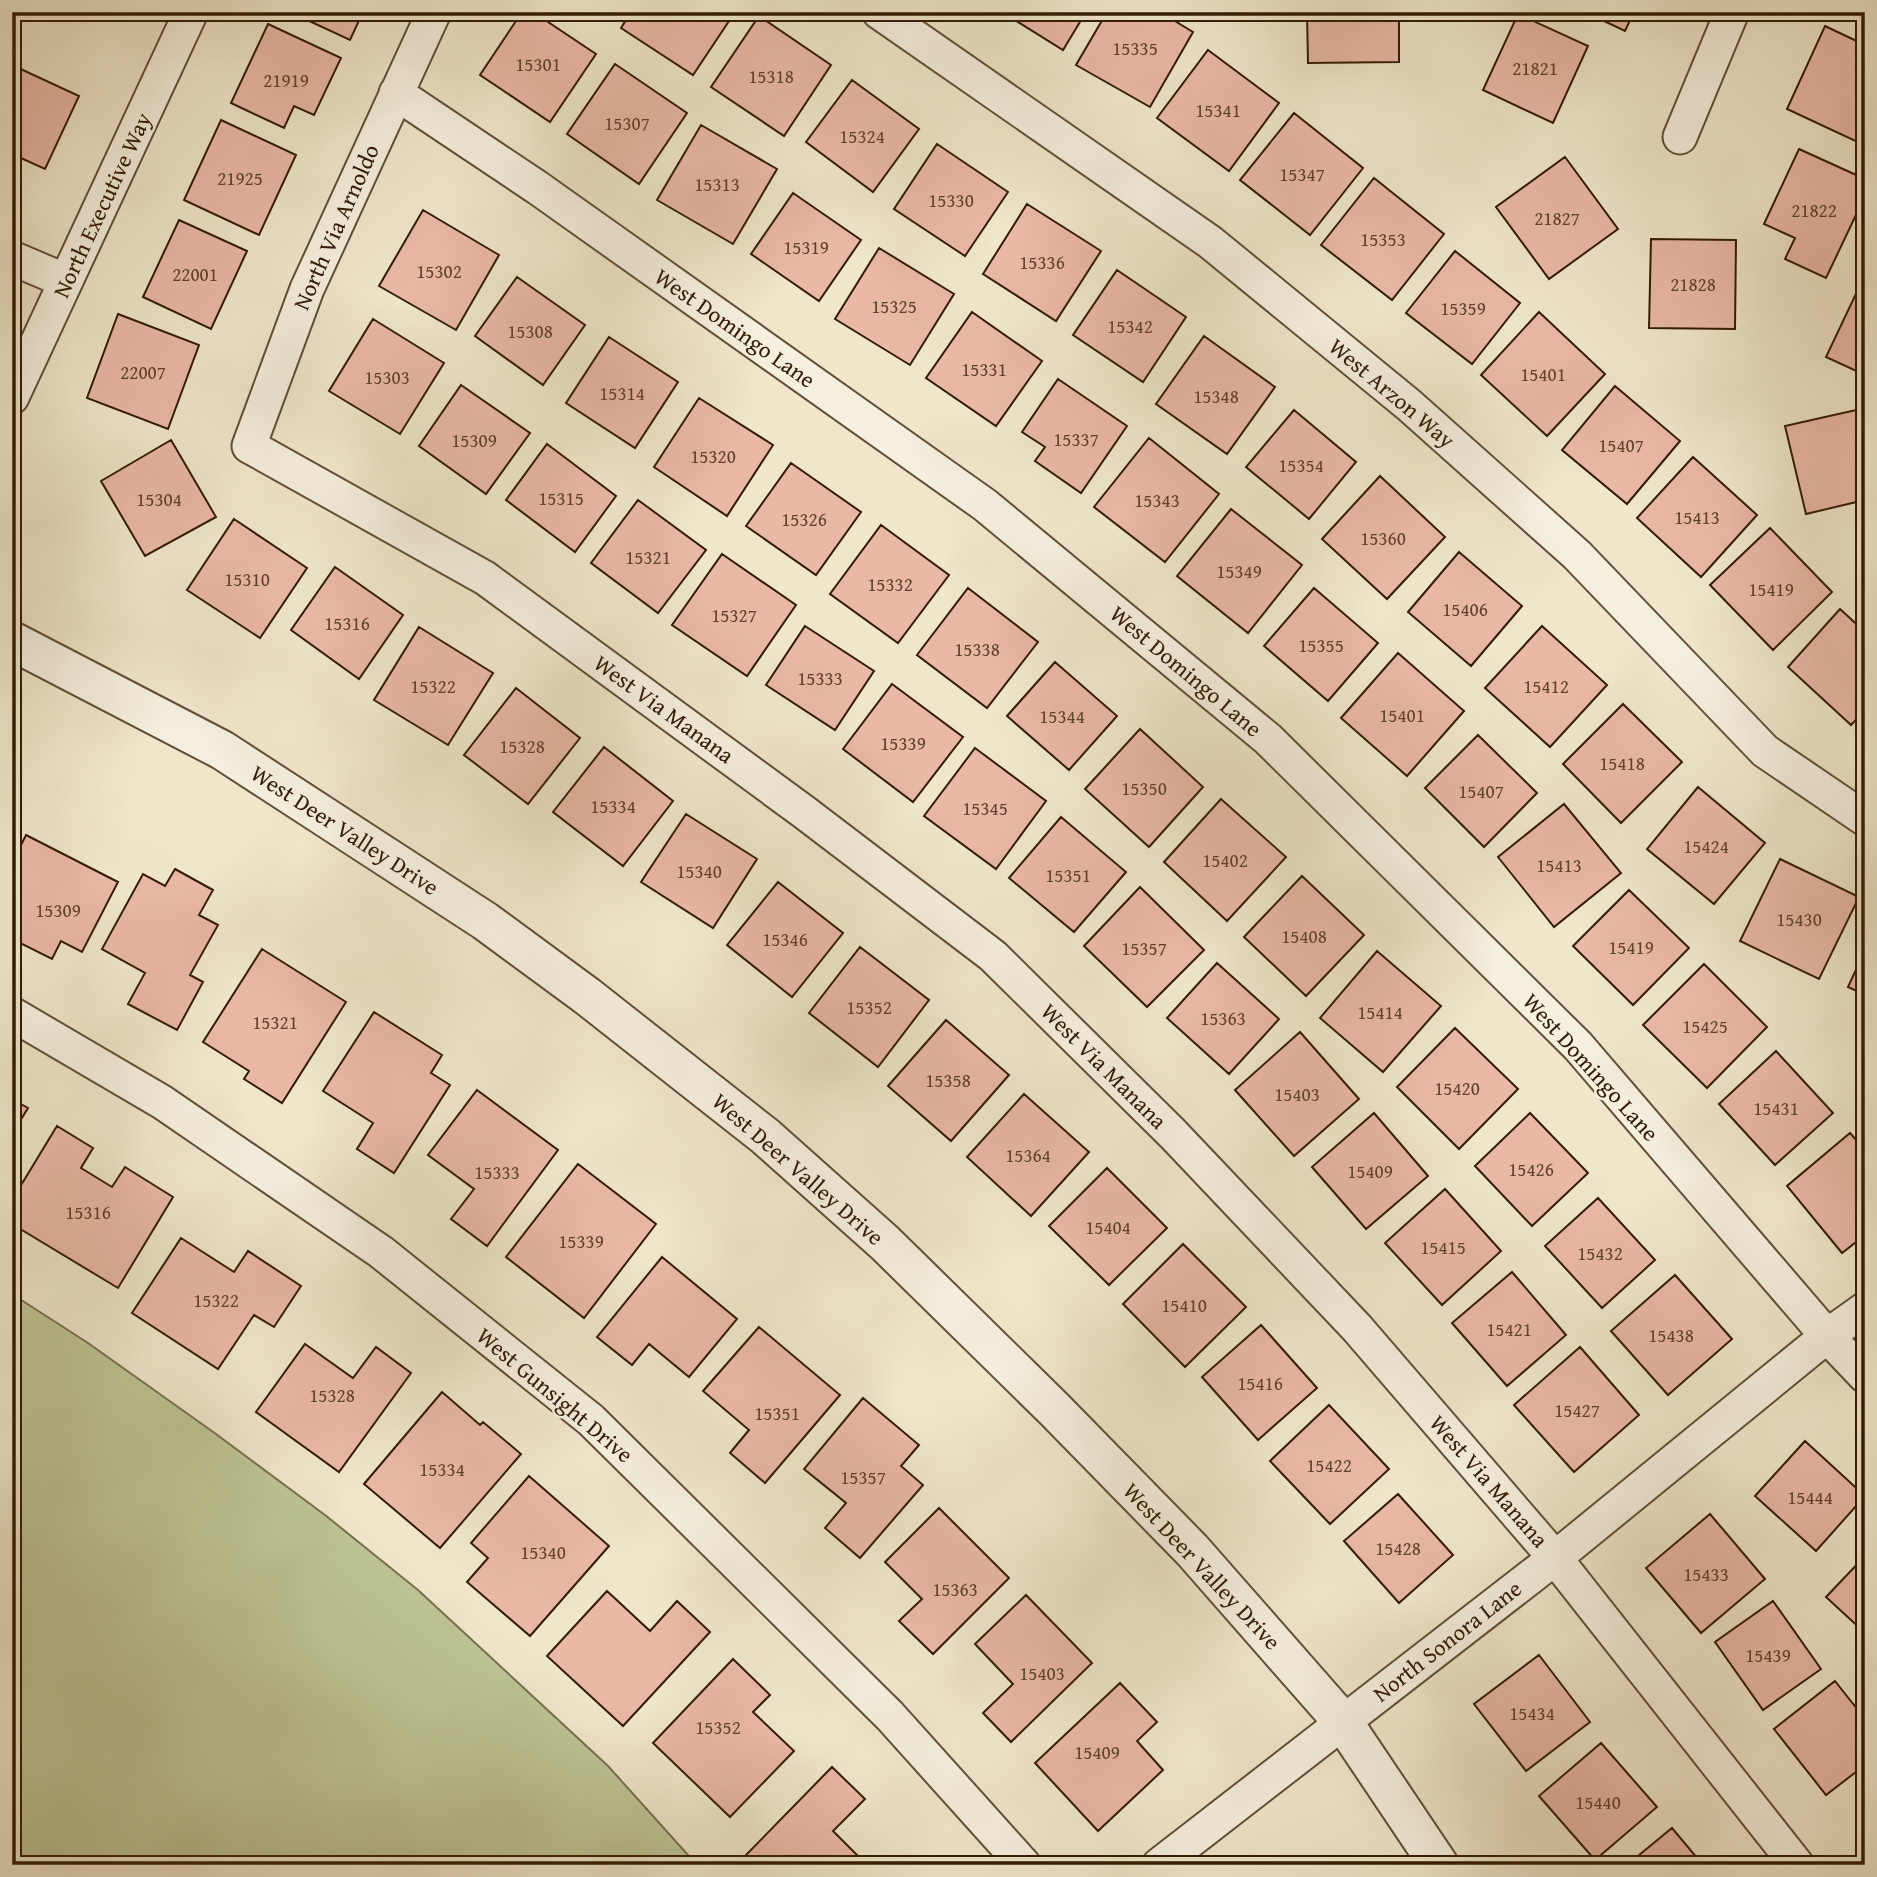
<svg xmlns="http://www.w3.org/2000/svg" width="1877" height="1877" font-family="'Gentium Book Plus',serif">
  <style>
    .green { fill: #bdc495; stroke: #78704c; stroke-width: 2 }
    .building { fill: #e9b8a7; stroke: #331b04; stroke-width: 2 }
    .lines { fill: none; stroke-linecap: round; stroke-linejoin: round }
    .minor-casing { stroke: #624e36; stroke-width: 37 }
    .tertiary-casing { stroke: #624e36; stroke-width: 42 }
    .minor { stroke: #f5efde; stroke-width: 33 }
    .tertiary { stroke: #f5efde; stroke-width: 38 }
    .labels { text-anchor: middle; stroke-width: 5; stroke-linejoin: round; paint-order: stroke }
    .number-label { font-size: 19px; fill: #60422d }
    .street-label { font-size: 23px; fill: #331b04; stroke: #f5efde }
  </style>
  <rect width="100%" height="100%" fill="#efe6cc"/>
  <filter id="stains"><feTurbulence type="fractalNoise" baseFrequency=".00286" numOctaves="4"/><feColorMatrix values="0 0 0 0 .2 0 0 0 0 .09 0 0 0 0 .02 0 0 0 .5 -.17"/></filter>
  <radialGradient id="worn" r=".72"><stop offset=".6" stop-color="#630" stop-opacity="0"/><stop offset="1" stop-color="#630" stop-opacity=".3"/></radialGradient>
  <path class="green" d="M12,1294L88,1343L216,1434L325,1515L418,1590L608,1766L697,1865H12Z"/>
  <path class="building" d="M290,12H363L350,40Z
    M522,12H533L596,54L550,122L480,75Z
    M631,12H735L693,75L621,28Z
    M1002,12H1086L1063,50Z
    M1107,12H1160L1193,32L1150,107L1076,65Z
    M1307,12H1399V62L1308,63Z
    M1585,12H1634L1625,31Z
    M1518,14L1588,46L1553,123L1483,90Z
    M759,16L831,65L784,136L711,87Z
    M268,24L341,58L314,115L294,106L284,128L231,103Z
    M1825,26L1865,45L1864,145L1787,109Z
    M1208,50L1279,103L1229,171L1157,118Z
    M615,64L687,113L639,184L567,134Z
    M12,65L79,96L45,169L12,154Z
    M852,80L919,129L873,192L806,142Z
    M1294,113L1363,168L1310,235L1240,180Z
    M221,120L296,155L259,235L184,200Z
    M701,125L777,169L733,244L657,200Z
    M937,144L1008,192L965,256L894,209Z
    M1799,149L1865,179V196L1826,278L1785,259L1795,238L1764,224Z
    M1565,157L1618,229L1549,279L1496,207Z
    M1374,178L1444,234L1392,300L1321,245Z
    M793,193L861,240L819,301L751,254Z
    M1027,204L1101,251L1056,321L983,274Z
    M423,210L499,255L456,330L379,286Z
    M179,220L247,251L211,329L143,297Z
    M1651,239L1736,240L1735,329L1649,328Z
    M879,248L954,294L910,365L835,319Z
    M1455,251L1520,303L1472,364L1406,313Z
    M1117,270L1186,317L1143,382L1073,335Z
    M517,277L585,325L543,385L475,336Z
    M1862,281L1865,282V375L1826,357Z
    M972,312L1042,361L996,426L926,378Z
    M1539,312L1605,374L1547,436L1481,375Z
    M118,314L199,345L168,429L87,398Z
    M373,319L444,363L400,434L329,391Z
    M1204,336L1275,387L1227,454L1156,404Z
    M609,337L678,382L635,448L566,403Z
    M1058,379L1127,426L1081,493L1035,461L1045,447L1022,432Z
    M461,385L530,433L486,494L419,446Z
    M1615,386L1680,441L1627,504L1562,450Z
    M699,398L773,445L727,516L654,467Z
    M1865,408V500L1806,514L1785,426Z
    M1294,410L1356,462L1309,519L1246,467Z
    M1149,438L1219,494L1165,562L1094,507Z
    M171,440L216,517L145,556L101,481Z
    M547,444L616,496L575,552L506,500Z
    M1693,457L1757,515L1701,577L1637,518Z
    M791,463L861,512L816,575L746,526Z
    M1380,476L1445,537L1387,599L1322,539Z
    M638,500L706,550L658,613L591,563Z
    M1231,509L1302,565L1248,633L1177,576Z
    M234,519L307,568L260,638L187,590Z
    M881,525L949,575L898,643L830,594Z
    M1770,528L1832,592L1773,650L1710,585Z
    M1459,552L1522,606L1471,666L1408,612Z
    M722,554L796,605L747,676L672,625Z
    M335,567L403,615L359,679L291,630Z
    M968,588L1038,642L987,708L917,655Z
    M1314,588L1378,643L1328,701L1264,646Z
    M1840,609L1865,632V710L1851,725L1788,667Z
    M805,626L874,671L835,730L766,685Z
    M1542,626L1607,685L1550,747L1485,688Z
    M419,627L493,673L448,745L374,700Z
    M1398,653L1464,711L1407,776L1341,718Z
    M1055,662L1117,716L1069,770L1007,716Z
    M892,684L963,737L913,802L843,749Z
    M516,688L580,738L528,804L464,755Z
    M1623,704L1682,762L1621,823L1563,764Z
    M1140,729L1203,787L1149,847L1085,789Z
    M1478,735L1537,793L1484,847L1425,788Z
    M604,747L673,801L623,866L553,812Z
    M975,748L1046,801L996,869L924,816Z
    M1698,787L1765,843L1714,904L1647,849Z
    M1221,799L1286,857L1227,921L1164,862Z
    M1564,804L1621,873L1554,927L1498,857Z
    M686,814L757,859L713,928L641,882Z
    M1061,817L1126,872L1074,932L1009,878Z
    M26,835L118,882L82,952L61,941L52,959L12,939V863Z
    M1780,859L1859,897L1819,979L1740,941Z
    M175,869L213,890L199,915L218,925L190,975L203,982L177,1030L128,1004L145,973L102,949L143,874L165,886Z
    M1302,876L1364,935L1306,996L1244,937Z
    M778,882L843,933L792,997L727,945Z
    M1140,887L1204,950L1147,1007L1084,946Z
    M1629,890L1689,948L1633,1005L1573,946Z
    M860,947L929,1000L878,1067L809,1013Z
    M262,949L346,1002L282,1103L244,1079L249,1071L203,1042Z
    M1865,950V995L1848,987Z
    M1377,951L1441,1006L1383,1072L1320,1018Z
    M1217,963L1279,1019L1229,1074L1167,1018Z
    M1704,964L1767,1027L1707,1088L1643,1025Z
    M374,1012L442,1055L431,1073L450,1085L394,1173L357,1149L373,1123L323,1091Z
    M946,1020L1009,1075L951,1141L888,1086Z
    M1455,1028L1518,1089L1459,1149L1397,1087Z
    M1300,1032L1359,1099L1294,1156L1235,1090Z
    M1776,1051L1833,1113L1775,1165L1719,1104Z
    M477,1090L558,1150L487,1246L451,1219L474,1189L428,1155Z
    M1024,1094L1089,1152L1031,1216L967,1157Z
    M12,1099L28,1108L12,1134Z
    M1374,1113L1428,1176L1366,1229L1312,1167Z
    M1530,1113L1588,1173L1532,1226L1475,1166Z
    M57,1126L93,1148L81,1168L112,1187L125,1167L173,1197L118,1288L12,1224V1200Z
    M1850,1133L1865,1150V1235L1842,1253L1787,1186Z
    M578,1164L656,1224L584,1318L506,1257Z
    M1107,1168L1167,1228L1109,1285L1049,1226Z
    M1445,1189L1501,1251L1442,1305L1385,1243Z
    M1598,1198L1655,1260L1602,1308L1545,1246Z
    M181,1238L234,1272L248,1251L301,1286L274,1327L254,1315L218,1369L132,1313Z
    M1183,1244L1246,1307L1185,1367L1123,1304Z
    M662,1257L737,1319L689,1377L649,1344L632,1365L597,1337Z
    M1512,1272L1566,1335L1507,1386L1452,1323Z
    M1675,1275L1732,1339L1668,1395L1611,1331Z
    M1261,1325L1317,1388L1258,1440L1202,1377Z
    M759,1327L840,1395L765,1483L730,1453L749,1430L703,1391Z
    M305,1344L353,1378L376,1347L411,1373L339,1472L256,1412Z
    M1580,1347L1639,1415L1574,1472L1514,1405Z
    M442,1392L480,1425L483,1422L521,1454L440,1548L364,1484Z
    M863,1398L919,1445L901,1466L923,1485L860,1558L825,1528L846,1503L804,1469Z
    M1329,1405L1389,1469L1330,1524L1270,1461Z
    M1805,1441L1865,1496L1816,1551L1755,1496Z
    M529,1476L609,1546L530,1636L467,1582L488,1558L471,1543Z
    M1398,1494L1453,1555L1399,1603L1344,1541Z
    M939,1508L1009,1578L933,1654L899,1621L922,1599L885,1562Z
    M1710,1514L1765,1579L1701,1633L1646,1568Z
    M1865,1556V1633L1826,1597Z
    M607,1591L650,1631L677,1601L710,1632L623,1726L547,1656Z
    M1026,1595L1092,1663L1011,1742L983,1713L1013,1684L975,1644Z
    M1773,1601L1821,1669L1763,1710L1715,1642Z
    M1539,1655L1590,1722L1526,1771L1474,1704Z
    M733,1659L770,1695L753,1712L794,1751L730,1817L653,1743Z
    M1835,1681L1865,1719V1765L1826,1795L1774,1729Z
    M1120,1683L1157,1722L1137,1741L1163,1770L1098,1831L1035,1763Z
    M1601,1743L1657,1807L1595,1860L1539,1796Z
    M832,1767L865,1799L833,1831L867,1865H754L745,1856Z
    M1672,1828L1703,1865H1627Z"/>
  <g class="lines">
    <defs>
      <path id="minor" d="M434,12L307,289L249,446L485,578L804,812L993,956L1173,1134L1357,1328L1555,1558L1797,1865
        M879,12L1210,242L1409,405L1577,555L1765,751L1865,819
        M396,93L538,188L985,505L1268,739L1578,1046L1827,1336L1865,1376
        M1680,137L1732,12
        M12,258L66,281
        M12,397L191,12
        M12,1014L162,1102L381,1252L591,1420L890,1716L1024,1865
        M1159,1865L1555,1558L1827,1336L1865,1309"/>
      <path id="tertiary" d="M12,641L222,750L485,921L587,996L765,1136L885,1243L1055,1410L1192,1550L1343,1722L1439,1865"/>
    </defs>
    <use href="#minor" class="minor-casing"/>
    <use href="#tertiary" class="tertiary-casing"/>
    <use href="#minor" class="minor"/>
    <use href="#tertiary" class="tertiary"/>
  </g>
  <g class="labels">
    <g class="number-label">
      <text x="1135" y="55">15335</text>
      <text x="538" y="71">15301</text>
      <text x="1535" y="75">21821</text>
      <text x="771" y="83">15318</text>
      <text x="286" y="87">21919</text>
      <text x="1218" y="117">15341</text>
      <text x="627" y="130">15307</text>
      <text x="862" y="143">15324</text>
      <text x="1302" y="181">15347</text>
      <text x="240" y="185">21925</text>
      <text x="717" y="191">15313</text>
      <text x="951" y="207">15330</text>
      <text x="1814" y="217">21822</text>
      <text x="1557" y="225">21827</text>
      <text x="1383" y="246">15353</text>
      <text x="806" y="254">15319</text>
      <text x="1042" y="269">15336</text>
      <text x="439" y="278">15302</text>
      <text x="195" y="281">22001</text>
      <text x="1693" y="291">21828</text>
      <text x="894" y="313">15325</text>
      <text x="1463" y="315">15359</text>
      <text x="1130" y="333">15342</text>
      <text x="530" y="338">15308</text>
      <text x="984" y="376">15331</text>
      <text x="143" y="379">22007</text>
      <text x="1543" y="381">15401</text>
      <text x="387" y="384">15303</text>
      <text x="622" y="400">15314</text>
      <text x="1216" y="403">15348</text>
      <text x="1076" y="446">15337</text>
      <text x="474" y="447">15309</text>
      <text x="1621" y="452">15407</text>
      <text x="713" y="463">15320</text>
      <text x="1301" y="472">15354</text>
      <text x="561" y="505">15315</text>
      <text x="159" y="506">15304</text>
      <text x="1157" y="507">15343</text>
      <text x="1697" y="524">15413</text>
      <text x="804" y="526">15326</text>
      <text x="1383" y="545">15360</text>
      <text x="648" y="564">15321</text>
      <text x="1239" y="578">15349</text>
      <text x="247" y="586">15310</text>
      <text x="890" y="591">15332</text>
      <text x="1771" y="596">15419</text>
      <text x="1465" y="616">15406</text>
      <text x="734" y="622">15327</text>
      <text x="347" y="630">15316</text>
      <text x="1321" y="652">15355</text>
      <text x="977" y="656">15338</text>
      <text x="820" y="685">15333</text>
      <text x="433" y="693">15322</text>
      <text x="1546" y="693">15412</text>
      <text x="1402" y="722">15401</text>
      <text x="1062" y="723">15344</text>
      <text x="903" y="750">15339</text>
      <text x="522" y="753">15328</text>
      <text x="1622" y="770">15418</text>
      <text x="1144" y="795">15350</text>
      <text x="1481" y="798">15407</text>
      <text x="613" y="813">15334</text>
      <text x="985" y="815">15345</text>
      <text x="1706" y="853">15424</text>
      <text x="1225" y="867">15402</text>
      <text x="1559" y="872">15413</text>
      <text x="699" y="878">15340</text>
      <text x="1068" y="882">15351</text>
      <text x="58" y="917">15309</text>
      <text x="1799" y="926">15430</text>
      <text x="1304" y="943">15408</text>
      <text x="785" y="946">15346</text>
      <text x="1631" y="954">15419</text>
      <text x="1144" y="955">15357</text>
      <text x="869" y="1014">15352</text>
      <text x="1380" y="1019">15414</text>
      <text x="1223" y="1025">15363</text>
      <text x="275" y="1029">15321</text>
      <text x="1705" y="1033">15425</text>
      <text x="948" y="1087">15358</text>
      <text x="1457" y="1095">15420</text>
      <text x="1297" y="1101">15403</text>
      <text x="1776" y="1115">15431</text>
      <text x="1028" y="1162">15364</text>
      <text x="1531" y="1176">15426</text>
      <text x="1370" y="1178">15409</text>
      <text x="497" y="1179">15333</text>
      <text x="88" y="1219">15316</text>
      <text x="1108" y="1234">15404</text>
      <text x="581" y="1248">15339</text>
      <text x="1443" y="1254">15415</text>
      <text x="1600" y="1260">15432</text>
      <text x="216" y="1307">15322</text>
      <text x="1184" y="1312">15410</text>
      <text x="1509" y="1336">15421</text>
      <text x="1671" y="1342">15438</text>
      <text x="1260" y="1390">15416</text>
      <text x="332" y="1402">15328</text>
      <text x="1577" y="1417">15427</text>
      <text x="777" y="1420">15351</text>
      <text x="1329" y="1472">15422</text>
      <text x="442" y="1476">15334</text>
      <text x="863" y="1484">15357</text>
      <text x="1810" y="1504">15444</text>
      <text x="1398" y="1555">15428</text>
      <text x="543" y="1559">15340</text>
      <text x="1706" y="1581">15433</text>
      <text x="955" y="1596">15363</text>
      <text x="1768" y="1662">15439</text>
      <text x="1042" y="1680">15403</text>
      <text x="1532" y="1720">15434</text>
      <text x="718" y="1734">15352</text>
      <text x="1097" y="1759">15409</text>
      <text x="1598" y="1809">15440</text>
    </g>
    <g class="street-label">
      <text transform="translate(102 205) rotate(-65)" y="8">North Executive Way</text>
      <text transform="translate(336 227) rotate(-66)" y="8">North Via Arnoldo</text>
      <text transform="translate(735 328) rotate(35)" y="8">West Domingo Lane</text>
      <text transform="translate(1392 393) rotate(40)" y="8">West Arzon Way</text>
      <text transform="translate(1186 671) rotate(40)" y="8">West Domingo Lane</text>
      <text transform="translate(664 709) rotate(36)" y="8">West Via Manana</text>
      <text transform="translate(345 830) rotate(33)" y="8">West Deer Valley Drive</text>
      <text transform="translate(1104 1066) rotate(45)" y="8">West Via Manana</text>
      <text transform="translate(1591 1067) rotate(48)" y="8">West Domingo Lane</text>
      <text transform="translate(798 1169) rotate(41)" y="8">West Deer Valley Drive</text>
      <text transform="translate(555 1395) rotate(40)" y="8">West Gunsight Drive</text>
      <text transform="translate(1489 1481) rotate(49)" y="8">West Via Manana</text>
      <text transform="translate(1202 1566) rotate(47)" y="8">West Deer Valley Drive</text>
      <text transform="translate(1447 1641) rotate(-38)" y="8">North Sonora Lane</text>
    </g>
  </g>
  <rect width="1877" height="1877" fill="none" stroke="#efe6cc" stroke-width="42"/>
  <rect x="14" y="14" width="1849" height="1849" fill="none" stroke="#331b04" stroke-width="3.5"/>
  <rect x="21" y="21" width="1835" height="1835" fill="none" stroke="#331b04" stroke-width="2"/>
  <rect width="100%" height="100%" filter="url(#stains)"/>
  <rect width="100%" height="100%" fill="url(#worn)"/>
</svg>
